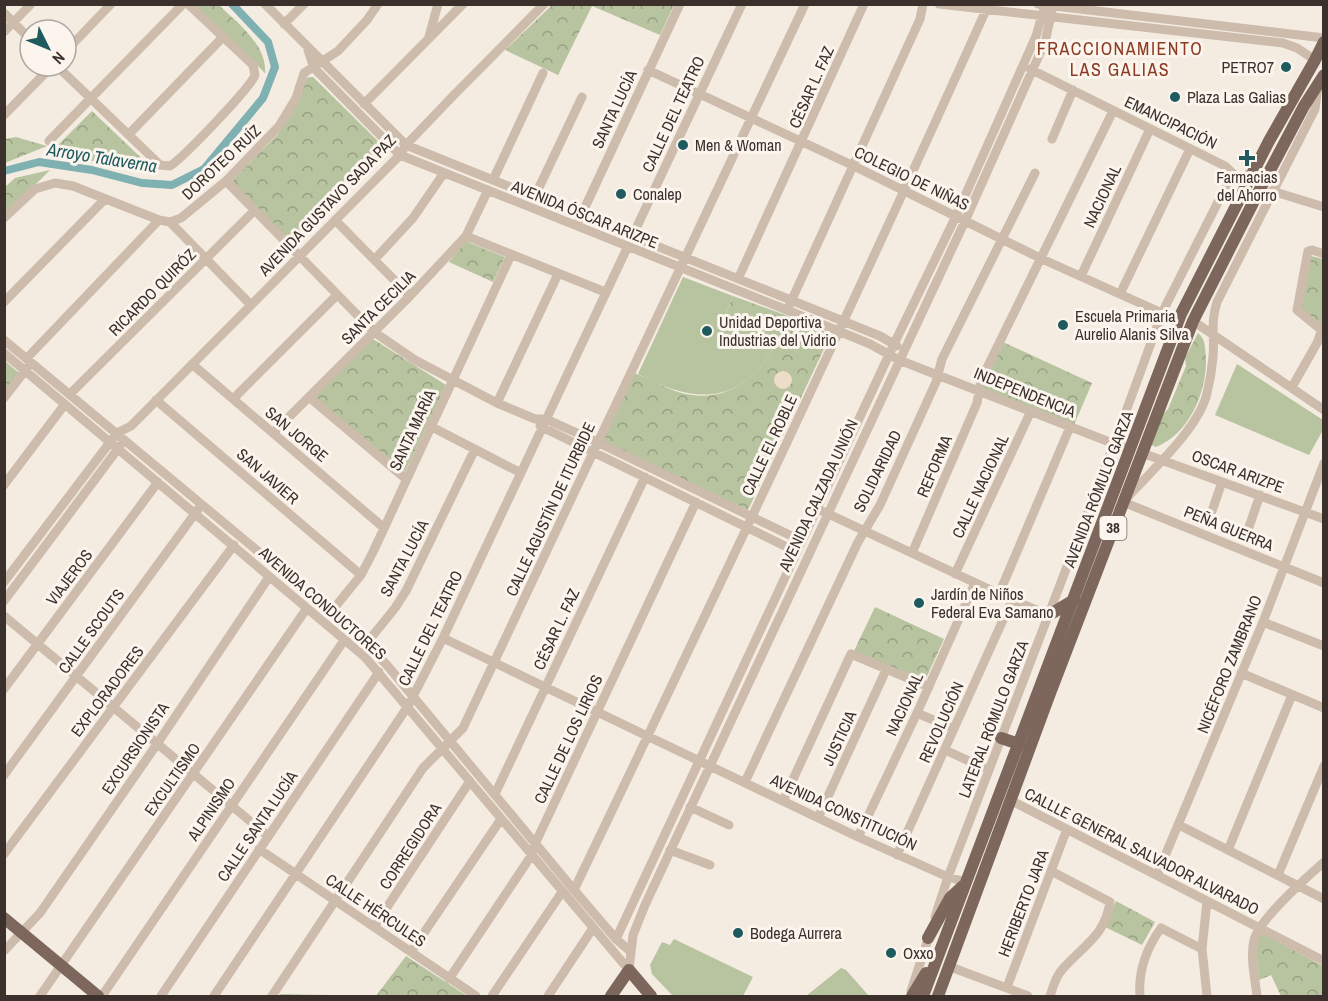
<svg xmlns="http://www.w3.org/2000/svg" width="1328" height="1001" font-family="'Archivo Narrow',sans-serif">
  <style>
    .green { fill: #b8c4a0 }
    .park { fill: url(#park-crowns) }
    .plaza { fill: #ecdcc8 }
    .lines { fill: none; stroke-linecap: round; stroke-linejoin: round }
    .canal { stroke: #7fb0b2; stroke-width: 8 }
    .minor { stroke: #cdbbac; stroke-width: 9 }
    .major { stroke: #7d675c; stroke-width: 12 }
    .poi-dot { fill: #1f5a5e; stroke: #fbf5ee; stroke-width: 2 }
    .labels { text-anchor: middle; stroke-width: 6; stroke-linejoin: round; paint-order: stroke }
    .shield { fill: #fbf5ee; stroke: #756b66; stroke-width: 1.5 }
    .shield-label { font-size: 15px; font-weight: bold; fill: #3b302b }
    .poi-label { font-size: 16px; fill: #3b302b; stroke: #fbf5ee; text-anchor: start }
    .street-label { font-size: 16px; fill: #3b302b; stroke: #fbf5ee }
    .neighbourhood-label { font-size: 18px; letter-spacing: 1.5px; fill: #8c3b22; stroke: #fbf5ee }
    .water-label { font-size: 18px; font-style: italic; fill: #1f5a5e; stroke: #fbf5ee }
  </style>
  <defs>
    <pattern id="park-crowns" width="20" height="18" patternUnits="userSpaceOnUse" patternTransform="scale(1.5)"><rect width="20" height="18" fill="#b8c4a0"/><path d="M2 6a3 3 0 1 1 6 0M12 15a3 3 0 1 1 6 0" fill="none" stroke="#97a083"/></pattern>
  </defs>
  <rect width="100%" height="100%" fill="#f4ebe1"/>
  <path class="green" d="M683,277L733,296L725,315L735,322L778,340C744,405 698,406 638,374Z
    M1237,364L1323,420V430L1309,455L1215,415Z
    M674,939L753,977L743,996H673L652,974L650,965L662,942L670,945Z
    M841,968L846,970L869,996H806Z"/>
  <path class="park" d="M195,5H219C237,23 267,44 265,73Z
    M552,5H674L660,35L592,6L558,75L505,50Z
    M310,77H313L388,151L294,246L233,183V180L278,134L292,113L307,78Z
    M92,111L157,173L50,153Z
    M16,137L47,146L5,163V139Z
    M50,170L5,215V187L15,178Z
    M465,241L505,257L493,282L449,262Z
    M1311,256L1323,259L1324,317L1321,326L1298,311Z
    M733,296L791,317L831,334L748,510L602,442L634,373C652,379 667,390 686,394C730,403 759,376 778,340L725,315Z
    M1198,333C1206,339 1205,349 1206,358C1207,392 1189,434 1156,447L1151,445L1162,415L1168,409L1186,366L1185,358Z
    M373,339L446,385L405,472L314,397Z
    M1003,342L1092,383L1074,425L981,388Z
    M5,361L20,374L5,395Z
    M875,607L944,639L924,683L854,651Z
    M1116,901L1155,922L1142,945L1105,927Z
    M1260,932L1323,966V996H1281L1271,975L1259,980L1256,949Z
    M406,956L467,996H279L280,994L376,996Z"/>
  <path class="plaza" d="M774 380a9 9 0 1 1 18 0a9 9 0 1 1-18 0Z"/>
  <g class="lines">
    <path class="canal" d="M4,171L39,162L92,170L142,183L172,185L204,169L263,98L275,67L268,42L232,4"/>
    <path class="minor" d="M265,4L406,145L880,336L897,346
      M939,4L1283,43L1297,48L1315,60
      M1038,4L1324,38
      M4,13L30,39
      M284,24L304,4
      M4,32L31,4
      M429,37L438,4
      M308,50L314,68L400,155L787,310L870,344L899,360L1130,450
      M66,51L111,4
      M57,66L160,165L170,166C183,158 251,87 255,75L253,65L188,4
      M1030,69L1225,166L1238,178
      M648,70L854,166L1042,259L1162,313
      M1318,86L1315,109L1217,302C1210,324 1215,335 1213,357C1212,369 1210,381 1207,393C1199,429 1148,474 1123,502L1324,583
      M364,104L463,4
      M4,115L52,66
      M129,134L223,37
      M1052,139L1073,90
      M49,141L183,4
      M493,180L543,73
      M226,181L374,332L415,360L497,403L535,419H546L597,442L802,541
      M1272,191L1324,207
      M534,198L582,97
      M4,218L35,189L55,183L73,186L159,220
      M335,220L410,296
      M579,220L680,4
      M170,222L251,305
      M466,236L605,292
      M632,237L742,4
      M1324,254L1312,250L1308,251L1297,310L1324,332
      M375,259L413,218L444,173
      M1081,276L1150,129
      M738,279L864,4
      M1120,294L1190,149
      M4,302L105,199
      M789,306L920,19L923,4
      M1193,321L1324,410
      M4,340L331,612L352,630L386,664L574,890L616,939L631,952
      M4,353L365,657L629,970
      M27,358L159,220L170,222L181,218L226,181L279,126L296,98L304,73L338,51L367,20L378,4
      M192,364L383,527
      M1292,387L1317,343L1324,324
      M70,394L254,211
      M309,397L406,479
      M4,398L28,367
      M233,399L337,295
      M156,400L361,575
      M497,403L558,274
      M430,426L521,473
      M540,426L797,552
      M273,433L410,296L466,236L488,190
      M1142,453L1324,519
      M4,485L65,404
      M822,511L1012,600L1049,615
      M1212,511L1222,482
      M1249,527L1260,495
      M912,553L977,403L981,380L1113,111
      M955,574L1031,411
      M4,582L117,433L131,426L400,155L406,145L452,97L544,4
      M999,594L1070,427
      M4,601L120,446
      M331,612L361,575L373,552L511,255
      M4,616L268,836
      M1263,622L1324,646
      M443,638L858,837L948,877L966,882
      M366,644L395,608L406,591L475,449
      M1241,673L1324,708
      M4,689L158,482
      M917,713L954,729
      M945,750L989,770
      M4,775L199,508
      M745,782L858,542L880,505L936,382L942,359L1035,173
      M495,794L645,477
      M1010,800L1324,961
      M783,801L851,654L929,687
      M690,807L729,825
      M818,818L886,670
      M1179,825L1324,899
      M858,837L917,713L975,583
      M259,849L476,996
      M670,850L710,865
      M1228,850L1292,695
      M4,854L234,545
      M897,855L1012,600
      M1157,875L1263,622L1324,463
      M1278,875L1324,766
      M574,890C714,598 853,306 986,10
      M935,917L948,877L1114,444L1162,313L1223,192L1230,184L1254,171
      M374,927L470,781
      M616,939L894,344L956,216L1036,36L1045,5
      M4,951L40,913L157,744L269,577
      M411,952L501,819
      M948,966L1028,996
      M629,970L633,935L645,905L965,221L1045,42L1053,6
      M449,979L531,856L535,844L696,502
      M1007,987L1067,829
      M911,991L930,933
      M40,996L307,608
      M102,996L345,639
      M161,996L379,672
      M214,996L408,706L443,638L628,246
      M272,996L423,768L463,728L805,4
      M492,996L562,892
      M548,996L593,928
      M1050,996C1053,988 1055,978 1061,971C1082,946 1105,937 1110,902L1051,871
      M1140,996C1138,971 1146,949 1161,928L1202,949
      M1207,996L1202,949L1207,901
      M1257,996C1255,978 1250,958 1254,940C1260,918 1306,878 1324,862"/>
    <path class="major" d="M1049,615L1074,600
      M1001,738L1019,744
      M4,918L98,996
      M928,938L950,898L963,886
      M611,996L629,970L651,996
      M912,996L926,973
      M923,996L1181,314L1269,141L1315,60L1324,42
      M938,996L1049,696L1193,321L1258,193L1304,106L1324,75"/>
  </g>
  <g class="poi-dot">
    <circle cx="1286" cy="67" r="6"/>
    <circle cx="1175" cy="97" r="6"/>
    <circle cx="683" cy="145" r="6"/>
    <path d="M1244 149h6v6h6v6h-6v6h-6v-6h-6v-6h6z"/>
    <circle cx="621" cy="194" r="6"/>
    <circle cx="1063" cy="325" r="6"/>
    <circle cx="707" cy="331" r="6"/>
    <circle cx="919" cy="603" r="6"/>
    <circle cx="738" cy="933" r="6"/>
    <circle cx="891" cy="953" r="6"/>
  </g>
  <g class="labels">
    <rect class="shield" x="1099.5" y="516" width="27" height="24" rx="4.5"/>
    <g class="shield-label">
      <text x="1113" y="533">38</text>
    </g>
    <g class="poi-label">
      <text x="1274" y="73" text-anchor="end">PETRO7</text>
      <text x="1187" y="103">Plaza Las Galias</text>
      <text x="695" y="151">Men &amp; Woman</text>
      <text x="1247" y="183" text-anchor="middle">Farmacias<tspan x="1247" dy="18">del Ahorro</tspan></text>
      <text x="633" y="200">Conalep</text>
      <text x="1075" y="322">Escuela Primaria<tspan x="1075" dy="18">Aurelio Alanis Silva</tspan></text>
      <text x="719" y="328">Unidad Deportiva<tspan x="719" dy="18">Industrias del Vidrio</tspan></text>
      <text x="931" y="600">Jardín de Niños<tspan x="931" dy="18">Federal Eva Samano</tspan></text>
      <text x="750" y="939">Bodega Aurrera</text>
      <text x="903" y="959">Oxxo</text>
    </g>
    <g class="street-label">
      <text transform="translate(811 87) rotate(-66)" y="6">CÉSAR L. FAZ</text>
      <text transform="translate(614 109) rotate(-65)" y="6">SANTA LUCÍA</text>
      <text transform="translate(673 114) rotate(-65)" y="6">CALLE DEL TEATRO</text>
      <text transform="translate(1171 122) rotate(26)" y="6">EMANCIPACIÓN</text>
      <text transform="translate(221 162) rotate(-43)" y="6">DOROTEO RUÍZ</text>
      <text transform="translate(912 178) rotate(26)" y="6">COLEGIO DE NIÑAS</text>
      <text transform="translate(1102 196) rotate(-65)" y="6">NACIONAL</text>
      <text transform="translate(327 205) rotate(-46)" y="6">AVENIDA GUSTAVO SADA PAZ</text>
      <text transform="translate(585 214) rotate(22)" y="6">AVENIDA ÓSCAR ARIZPE</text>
      <text transform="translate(152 292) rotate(-45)" y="6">RICARDO QUIRÓZ</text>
      <text transform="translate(378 307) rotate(-45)" y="6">SANTA CECILIA</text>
      <text transform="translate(1025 392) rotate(22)" y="6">INDEPENDENCIA</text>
      <text transform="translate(412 430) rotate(-65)" y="6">SANTA MARÍA</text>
      <text transform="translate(297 434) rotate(40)" y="6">SAN JORGE</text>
      <text transform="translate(769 445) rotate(-65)" y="6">CALLE EL ROBLE</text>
      <text transform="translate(934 466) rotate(-67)" y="6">REFORMA</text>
      <text transform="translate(877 471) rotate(-64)" y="6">SOLIDARIDAD</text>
      <text transform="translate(1238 471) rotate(20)" y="6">OSCAR ARIZPE</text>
      <text transform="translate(268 476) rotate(41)" y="6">SAN JAVIER</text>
      <text transform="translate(980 486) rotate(-65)" y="6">CALLE NACIONAL</text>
      <text transform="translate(1098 489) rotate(-69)" y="6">AVENIDA RÓMULO GARZA</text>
      <text transform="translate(818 495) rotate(-65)" y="6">AVENIDA CALZADA UNIÓN</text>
      <text transform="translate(550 509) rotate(-65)" y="6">CALLE AGUSTÍN DE ITURBIDE</text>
      <text transform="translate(1229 528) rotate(22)" y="6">PEÑA GUERRA</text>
      <text transform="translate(404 558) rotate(-62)" y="6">SANTA LUCÍA</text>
      <text transform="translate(69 577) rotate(-53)" y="6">VIAJEROS</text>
      <text transform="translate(323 603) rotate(41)" y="6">AVENIDA CONDUCTORES</text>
      <text transform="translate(430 628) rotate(-64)" y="6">CALLE DEL TEATRO</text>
      <text transform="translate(556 629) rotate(-65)" y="6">CÉSAR L. FAZ</text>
      <text transform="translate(91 631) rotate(-54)" y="6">CALLE SCOUTS</text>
      <text transform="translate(1229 664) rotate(-68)" y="6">NICÉFORO ZAMBRANO</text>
      <text transform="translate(107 691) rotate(-53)" y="6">EXPLORADORES</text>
      <text transform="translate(904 704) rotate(-65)" y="6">NACIONAL</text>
      <text transform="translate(993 719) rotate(-69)" y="6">LATERAL RÓMULO GARZA</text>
      <text transform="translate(941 722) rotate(-66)" y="6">REVOLUCIÓN</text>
      <text transform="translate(839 738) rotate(-65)" y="6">JUSTICIA</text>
      <text transform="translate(568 739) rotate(-65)" y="6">CALLE DE LOS LIRIOS</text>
      <text transform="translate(135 748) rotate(-56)" y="6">EXCURSIONISTA</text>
      <text transform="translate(172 779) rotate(-55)" y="6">EXCULTISMO</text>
      <text transform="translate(211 809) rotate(-56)" y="6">ALPINISMO</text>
      <text transform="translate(844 812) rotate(25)" y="6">AVENIDA CONSTITUCIÓN</text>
      <text transform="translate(257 826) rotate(-56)" y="6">CALLE SANTA LUCÍA</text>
      <text transform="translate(410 846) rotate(-57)" y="6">CORREGIDORA</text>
      <text transform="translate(1142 851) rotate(27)" y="6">CALLLE GENERAL SALVADOR ALVARADO</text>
      <text transform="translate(1023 903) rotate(-69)" y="6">HERIBERTO JARA</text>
      <text transform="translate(376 910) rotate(34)" y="6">CALLE HÉRCULES</text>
    </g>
    <g class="neighbourhood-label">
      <text x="1120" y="55">FRACCIONAMIENTO<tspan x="1120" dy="21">LAS GALIAS</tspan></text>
    </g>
    <g class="water-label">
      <text transform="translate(102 158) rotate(9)" y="6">Arroyo Talaverna</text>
    </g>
  </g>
  <rect width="1328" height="1001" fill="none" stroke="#3b302b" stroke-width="12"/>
  <g transform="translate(48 48) rotate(133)"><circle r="28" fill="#fbf5ee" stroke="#aea6a0" stroke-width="1.5"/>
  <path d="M0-4.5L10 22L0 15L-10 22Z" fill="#1f5a5e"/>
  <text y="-9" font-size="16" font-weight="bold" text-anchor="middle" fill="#3b302b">N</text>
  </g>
</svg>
